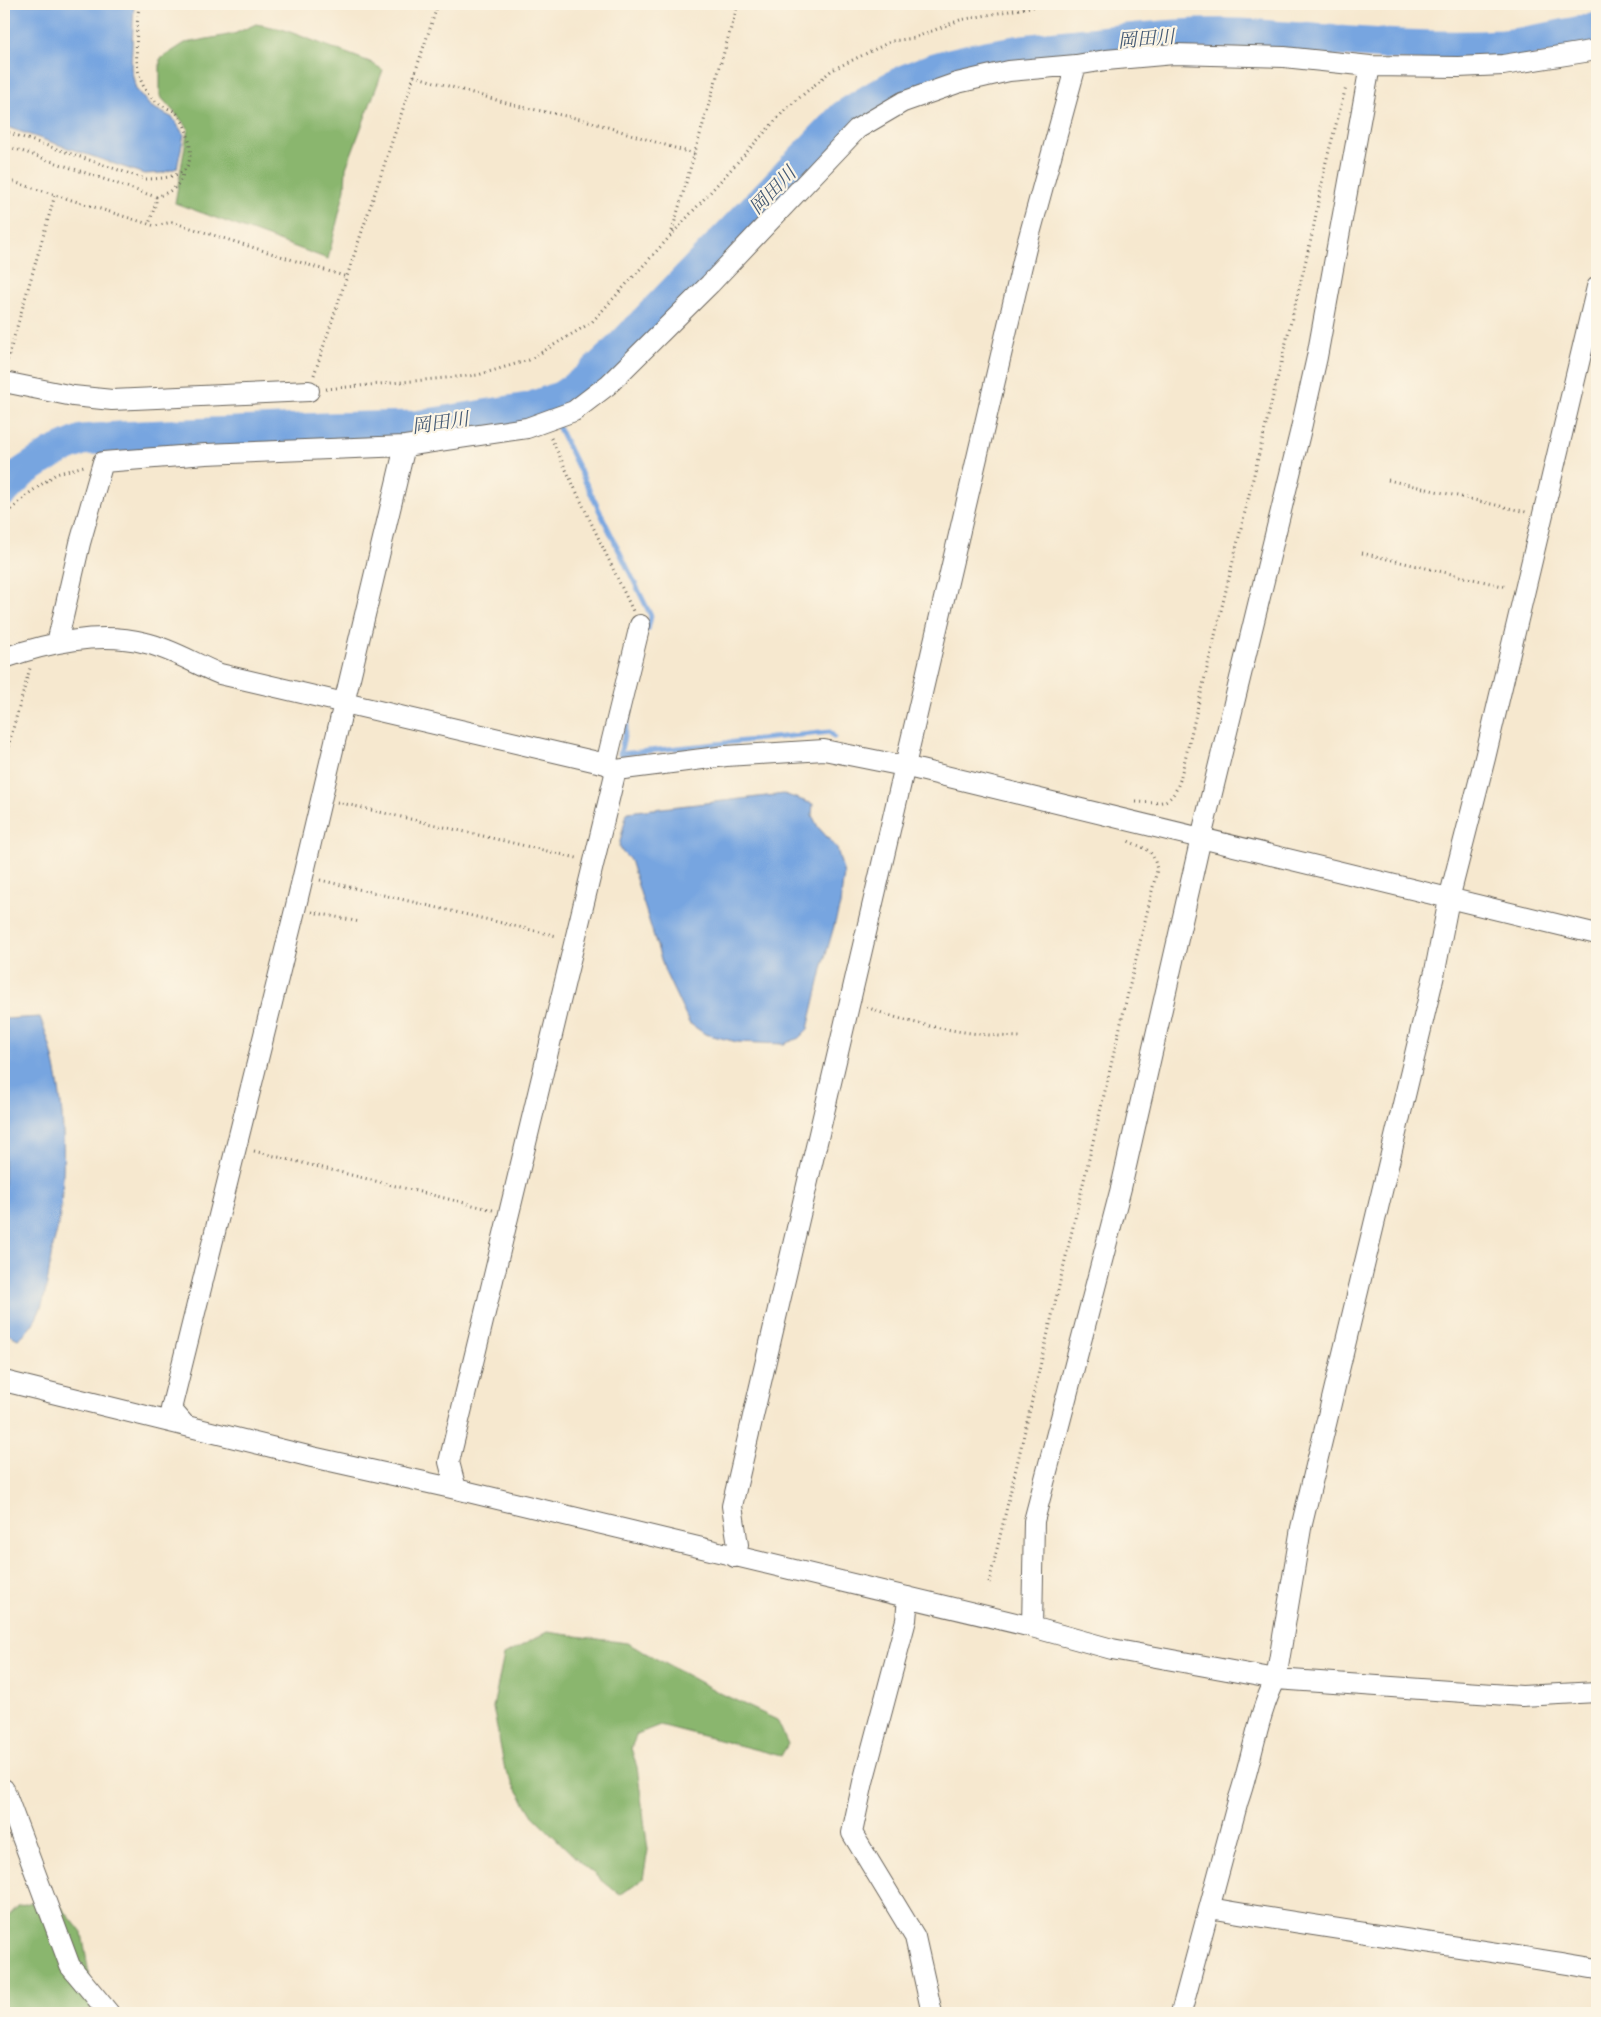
<svg xmlns="http://www.w3.org/2000/svg" width="1601" height="2017" font-family="'IM FELL English','Noto Serif JP',serif">
  <style>
    .forest { fill: #8ab66e; stroke: #536945 }
    .water { fill: #77a5e0; stroke: #4a607e }
    .lines { fill: none; stroke-linecap: round; stroke-linejoin: round }
    .stream { stroke: #77a5e0; stroke-width: 5 }
    .river { stroke: #77a5e0; stroke-width: 31 }
    .street-casing { stroke: #68635b; stroke-width: 22 }
    .path { stroke: #68635b; stroke-width: 3; stroke-dasharray: 1 4; stroke-linecap: butt }
    .street { stroke: #fff; stroke-width: 20 }
    .labels { text-anchor: middle; stroke-width: 4.5; stroke-linejoin: round; paint-order: stroke }
    .water-label { font-size: 19px; font-style: italic; fill: #455a74; stroke: #fcf5e5 }
  </style>
  <rect width="100%" height="100%" fill="#fcf5e5"/>
  <filter id="ink" filterUnits="userSpaceOnUse"><feTurbulence type="fractalNoise" baseFrequency=".02" numOctaves="2"/><feDisplacementMap in="SourceGraphic" scale="10" xChannelSelector="R" yChannelSelector="G"/><feConvolveMatrix kernelMatrix="1 2 1 2 8 2 1 2 1" color-interpolation-filters="sRGB"/></filter>
  <filter id="wash" filterUnits="userSpaceOnUse"><feTurbulence type="fractalNoise" baseFrequency=".0096" numOctaves="4" result="noise"/><feDisplacementMap in="SourceGraphic" scale="20" xChannelSelector="R" yChannelSelector="G"/><feGaussianBlur stdDeviation="1.12" result="paint"/><feColorMatrix in="noise" values="0 0 0 0 0 0 0 0 0 0 0 0 0 0 0 0 0 1.4 0 .05"/><feComposite in="paint" operator="in"/></filter>
  <g filter="url(#wash)">
    <rect width="100%" height="100%" fill="#f6e8cf"/>
    <path class="forest" d="M256,24L282,29L370,62L383,70L346,168L345,189L328,259L175,203L188,128L160,96V59L185,43L234,34Z
      M547,1632L627,1643L720,1693L777,1720L788,1744L781,1756L660,1725L637,1734L631,1748L637,1767L648,1850L643,1879L620,1895L583,1865L533,1816L505,1770L493,1707L504,1655Z
      M49,1897L60,1905L82,1933L93,1997L89,2013H4V1921L18,1906Z"/>
    <path class="water" d="M4,4H134L131,68L136,89L150,106L173,118L184,135L177,168L162,173L144,174L4,126Z
      M784,794L813,804L812,815L818,827L837,848L844,874L840,905L823,965L808,1029L799,1038L784,1044L737,1042L705,1034L689,1023L665,972L630,860L623,853L619,846L627,812Z
      M40,1017C65,1078 67,1151 60,1216C58,1230 53,1243 51,1257C47,1286 44,1321 18,1339L4,1332V1019Z"/>
    <g class="lines">
      <path class="stream" d="M548,401L553,414
        M556,422L651,616L648,629
        M636,684L620,754L830,732L834,737"/>
      <path class="river" d="M4,491L23,472L52,453L82,440L119,437L325,428L415,426L528,408L562,396L585,380L616,351L843,116C872,97 901,79 935,68C984,53 1037,48 1088,43C1145,37 1201,31 1258,35C1339,40 1420,50 1502,45C1534,42 1566,34 1597,28"/>
    </g>
  </g>
  <g filter="url(#ink)">
    <g class="lines">
      <defs>
        <path id="street" d="M4,382L73,396L112,400L309,391
          M57,643L80,543L103,462L206,454L405,446L527,428L574,411L608,385L710,284L857,129L903,102L957,83L1009,71L1076,65L1106,60L1174,54L1284,57L1370,66L1458,67L1503,65L1597,50
          M4,658C48,643 99,631 146,643C172,649 195,664 220,674L606,764L616,770L726,756L824,750L904,766L1597,934
          M606,764L640,625
          M4,1381L312,1457L456,1489L1032,1627L1112,1649L1276,1679L1522,1696L1597,1692
          M185,1425L171,1409L295,910L405,446
          M456,1489L449,1462L616,770
          M735,1557L738,1545L732,1506L1026,248L1076,65
          M908,1597L906,1620L863,1782L852,1833L915,1937L932,2013
          M1032,1627L1034,1521L1121,1188L1201,838L1300,433L1317,357L1370,66
          M4,1789L70,1966L109,2013
          M1210,1908C1339,1931 1469,1947 1597,1969
          M1181,2013L1238,1801C1252,1762 1257,1714 1276,1679L1301,1528L1435,971L1449,899L1485,758L1597,287"/>
      </defs>
      <use href="#street" class="street-casing"/>
      <path class="path" d="M1404,4L1438,7L1479,4
        M414,76L517,106L585,120L694,154
        M4,131L145,179C157,179 173,178 183,171C197,161 188,126 178,115C176,112 172,110 169,109C155,102 148,97 142,83C133,64 137,25 139,4
        M4,145L156,197V203L149,224
        M4,179L155,226L172,222L347,277
        M156,197C168,193 183,186 183,171
        M672,231L738,4
        M6,365L55,195
        M314,375L438,4
        M326,389L478,375L529,360L592,322L785,110L832,70L892,41L914,38L960,20L1031,7L1060,4
        M551,438L633,611
        M1388,480L1526,512
        M4,517L28,494L56,474L84,466
        M1362,553L1507,587
        M4,761L30,668
        M337,802L577,858
        M1136,802C1161,803 1171,807 1180,780L1312,235L1326,162L1346,87
        M320,880L557,936
        M312,912L360,922
        M867,1007C908,1025 975,1036 1020,1037
        M254,1151L493,1210
        M989,1583L1157,870C1153,848 1147,850 1128,841"/>
      <use href="#street" class="street"/>
    </g>
  </g>
  <g class="labels">
    <g class="water-label">
      <text transform="translate(1146 38) rotate(-5)" y="7">岡田川</text>
      <text transform="translate(772 190) rotate(-46)" y="7">岡田川</text>
      <text transform="translate(440 422) rotate(-8)" y="7">岡田川</text>
    </g>
  </g>
  <rect width="1601" height="2017" fill="none" stroke="#fcf5e5" stroke-width="20"/>
</svg>
